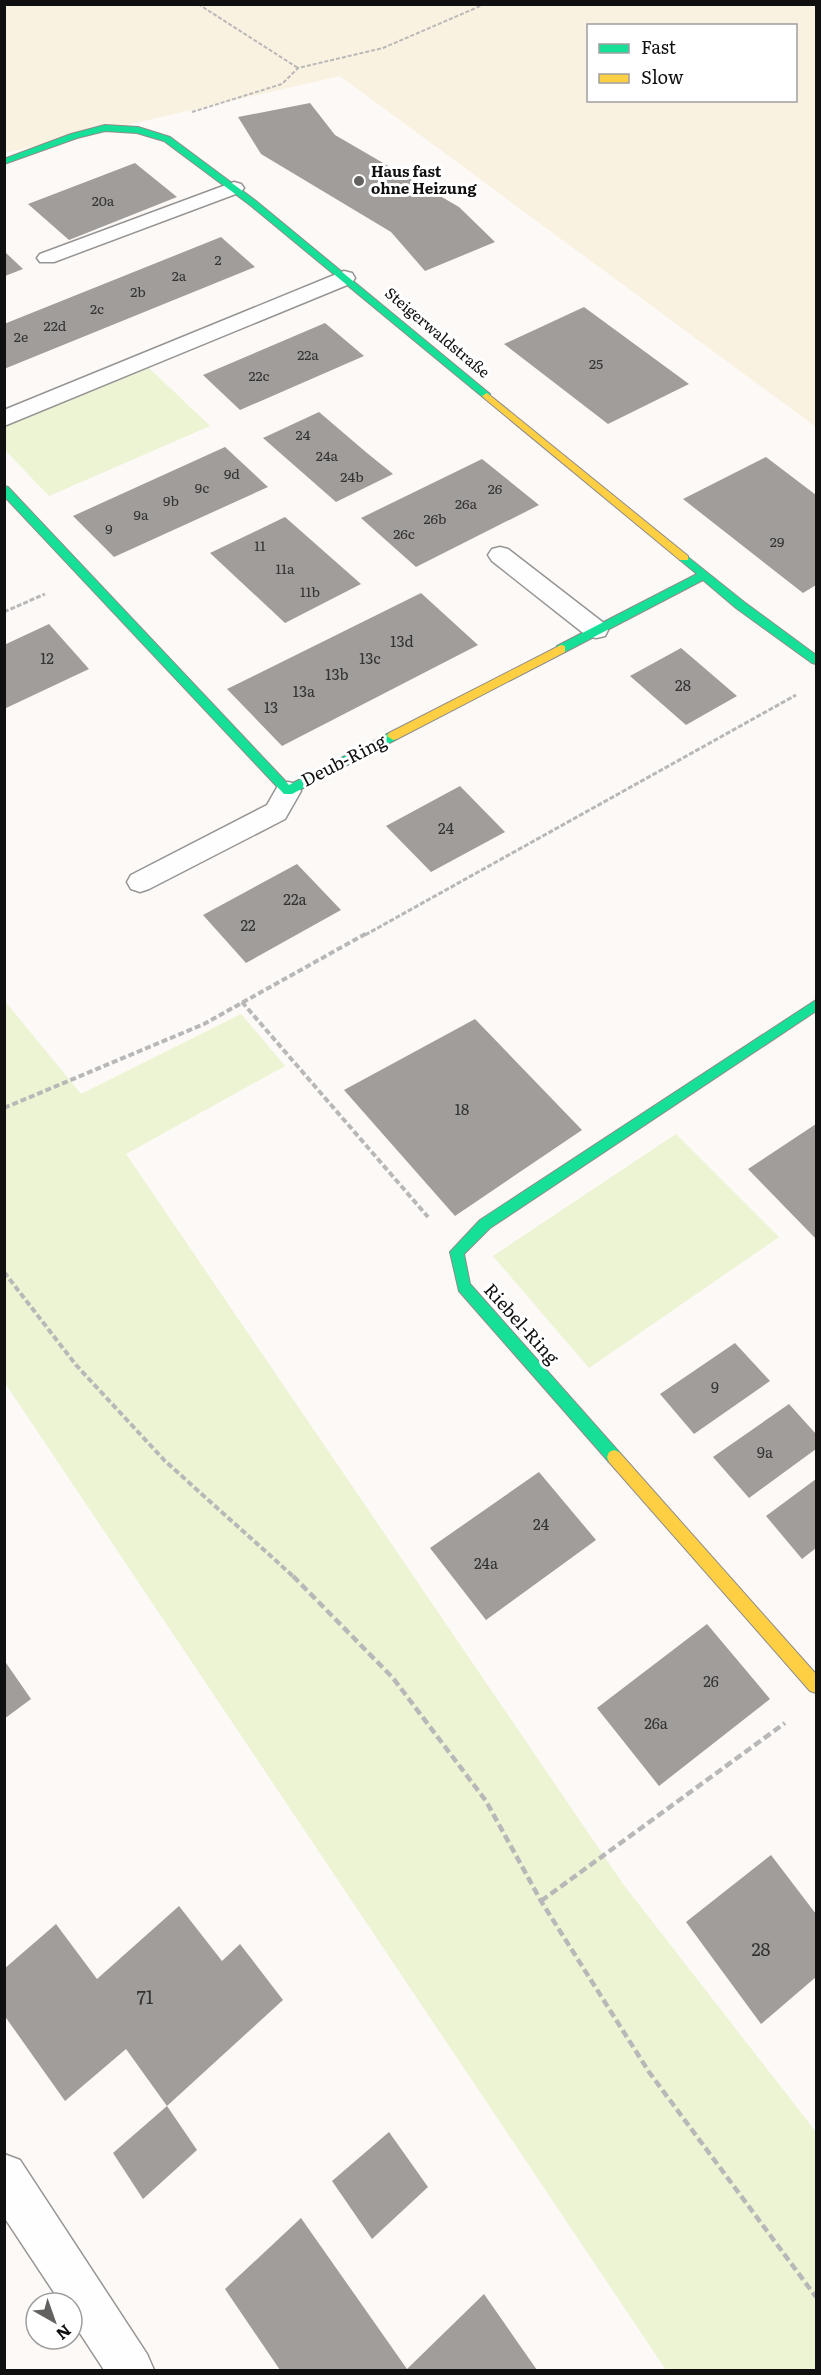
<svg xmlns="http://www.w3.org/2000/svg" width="821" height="2375" font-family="Literata,serif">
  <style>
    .farmland { fill: #faf2e1; fill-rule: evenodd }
    .green { fill: #ecf4d3 }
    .building { fill: #a09d9b }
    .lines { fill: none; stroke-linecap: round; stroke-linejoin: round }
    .lane-casing { stroke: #969594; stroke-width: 3 }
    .street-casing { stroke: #969594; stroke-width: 3 }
    .fast-casing { stroke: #8d8c8a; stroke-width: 2 }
    .slow-casing { stroke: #8d8c8a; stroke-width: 2 }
    .path-far3 { stroke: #b9b8b8; stroke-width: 2; stroke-dasharray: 4 2; stroke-linecap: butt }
    .path-far2 { stroke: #b9b8b8; stroke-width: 3; stroke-dasharray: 5 2; stroke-linecap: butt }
    .path-far1 { stroke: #b9b8b8; stroke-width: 4; stroke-dasharray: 6 3; stroke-linecap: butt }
    .path { stroke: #b9b8b8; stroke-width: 4.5; stroke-dasharray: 8 4; stroke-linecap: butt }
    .lane { fill: #fffefe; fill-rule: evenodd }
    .street { fill: #fffefe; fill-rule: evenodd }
    .fast { fill: #16e098; fill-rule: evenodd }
    .slow { fill: #ffcf43; fill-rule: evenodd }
    .poi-dot { fill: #636260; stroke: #fff; stroke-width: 2 }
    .labels { text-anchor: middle; stroke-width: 6; stroke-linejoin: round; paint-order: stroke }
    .far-number-label { font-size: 14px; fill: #343333 }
    .far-poi-label { font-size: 15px; font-weight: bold; fill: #101010; stroke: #fff; text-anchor: start }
    .far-street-label { font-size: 15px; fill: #101010; stroke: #fff }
    .number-label { font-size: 15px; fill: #343333 }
    .street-label { font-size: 18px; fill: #101010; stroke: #fff }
    .near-number-label { font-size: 18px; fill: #343333 }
  </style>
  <rect width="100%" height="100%" fill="#fcf9f6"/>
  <path class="farmland" d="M4,5H816V427L340,76L5,153ZM588,26H796V100H588Z"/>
  <path class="green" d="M149,368L210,426L49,496L5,450V427Z
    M4,1000L81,1094L241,1014L285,1066L126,1154L623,1884L816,2132V2370H666L5,1383Z
    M676,1134L779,1237L589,1368L493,1256Z"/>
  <path class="building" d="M310,103L335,135L459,207L495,242L425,271L391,232L261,154L238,117Z
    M135,163L177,197L69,240L28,204Z
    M221,237L255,267L4,369V324Z
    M5,252L23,269L5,276Z
    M584,307L689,384L608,424L504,344Z
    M325,323L364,356L240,410L203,375Z
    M319,412L367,453L393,474L336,502L263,438Z
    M225,447L268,487L114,557L73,516Z
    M766,457L816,495V585L803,593L683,499Z
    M482,459L539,505L416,567L361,518Z
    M285,517L361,584L285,623L210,553Z
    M421,593L478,645L282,746L227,689Z
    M49,624L89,669L4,709V645Z
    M681,648L737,696L686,725L630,676Z
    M460,786L505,832L431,872L386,826Z
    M297,864L341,910L246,963L203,915Z
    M475,1019L582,1130L455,1216L344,1090Z
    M816,1124V1239L748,1169Z
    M735,1343L770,1381L694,1434L660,1394Z
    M789,1404L816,1434V1449L749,1498L713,1457Z
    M539,1472L596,1540L486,1620L430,1548Z
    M816,1479V1548L802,1559L766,1516Z
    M707,1624L770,1699L659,1786L597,1708Z
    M4,1660L31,1699L4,1719Z
    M771,1855L816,1914V1977L761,2024L686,1922Z
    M179,1906L222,1961L240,1944L283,2000L167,2106L197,2150L143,2199L113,2153L167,2106L126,2049L65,2101L4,2015V1969L56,1924L97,1979Z
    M389,2132L428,2187L372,2239L332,2181Z
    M301,2218L407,2369L484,2294L537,2370H280L225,2289Z"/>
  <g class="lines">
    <defs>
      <path id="lane" d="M234,182L241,184L244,188L241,192L54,262H40L37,258L40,254Z
        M500,547L508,549L605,624L608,630L605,636L596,638L587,636L492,561L488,555L492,549Z
        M288,782L297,784L301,791L285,819L149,889L140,892L131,889L127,882L131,875L267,805L279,784Z"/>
      <path id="street" d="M344,271L352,273L355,278L352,283L4,426V410Z
        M4,2154L20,2160L147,2354L154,2370H104L72,2321V2303H61L4,2217Z"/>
      <path id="fast" d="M105,125L138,127L170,137L256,201L490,394V398H484L250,205L164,141L137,133L105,131L77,138L4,164V159L71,134Z
        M4,486L8,487L289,785L389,733H397V739L292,794H284L4,496Z
        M684,554L744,602L816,655V664L812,663L736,608L703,580L565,652H557V646L697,574L680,560V556Z
        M816,1000V1011L490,1228L464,1254L470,1284L619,1452L621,1457L619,1462L614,1464L609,1462L459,1291L450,1252L480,1220Z"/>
      <path id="slow" d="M487,393L688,556V560H680L484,398L482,396Z
        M561,645L565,646V652L397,739L393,740L387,736L389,733Z
        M614,1450L619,1452L816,1674V1693L810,1691L609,1462L607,1457L609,1452Z"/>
    </defs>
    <use href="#lane" class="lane-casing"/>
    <use href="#street" class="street-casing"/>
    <use href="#fast" class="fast-casing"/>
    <use href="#slow" class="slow-casing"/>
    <path class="path-far3" d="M198,4L298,68
      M192,112L282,84L298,68L383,48L485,4"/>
    <path class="path-far2" d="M4,612L45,594
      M365,935L796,695"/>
    <path class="path-far1" d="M242,1002L428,1217
      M4,1108L204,1024L367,933
      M4,1272L76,1365L165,1461L294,1577"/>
    <path class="path" d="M293,1576L393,1678L486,1801L541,1901L649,2072L816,2297
      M541,1901L785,1723"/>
    <use href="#lane" class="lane"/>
    <use href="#street" class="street"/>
    <use href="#fast" class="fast"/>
    <use href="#slow" class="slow"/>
  </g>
  <circle class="poi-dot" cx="359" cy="181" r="6"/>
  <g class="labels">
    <g class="far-number-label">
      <text x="103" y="206">20a</text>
      <text x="218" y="265">2</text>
      <text x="179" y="281">2a</text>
      <text x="138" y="297">2b</text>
      <text x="97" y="314">2c</text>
      <text x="55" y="331">22d</text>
      <text x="21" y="342">2e</text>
      <text x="308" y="360">22a</text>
      <text x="596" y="369">25</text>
      <text x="259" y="381">22c</text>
      <text x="303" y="440">24</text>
      <text x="327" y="461">24a</text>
      <text x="232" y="479">9d</text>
      <text x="352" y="482">24b</text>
      <text x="202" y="493">9c</text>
      <text x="495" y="494">26</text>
      <text x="171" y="506">9b</text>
      <text x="466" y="509">26a</text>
      <text x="141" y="520">9a</text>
      <text x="435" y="524">26b</text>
      <text x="109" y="534">9</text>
      <text x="404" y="539">26c</text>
      <text x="777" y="547">29</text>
      <text x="260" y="551">11</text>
      <text x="285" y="574">11a</text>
      <text x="310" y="597">11b</text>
    </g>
    <g class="far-poi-label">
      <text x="371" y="177">Haus fast<tspan x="371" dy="17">ohne Heizung</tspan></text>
    </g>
    <g class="far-street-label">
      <text transform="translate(437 333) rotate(40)" y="5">Steigerwaldstraße</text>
    </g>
    <g class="number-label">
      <text x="402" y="647">13d</text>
      <text x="47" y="664">12</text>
      <text x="370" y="664">13c</text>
      <text x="337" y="680">13b</text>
      <text x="683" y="691">28</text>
      <text x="304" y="697">13a</text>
      <text x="271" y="713">13</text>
      <text x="446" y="834">24</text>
      <text x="295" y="905">22a</text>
      <text x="248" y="931">22</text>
      <text x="462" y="1115">18</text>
      <text x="715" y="1393">9</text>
      <text x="765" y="1458">9a</text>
      <text x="541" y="1530">24</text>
      <text x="486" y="1569">24a</text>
      <text x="711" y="1687">26</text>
      <text x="656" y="1729">26a</text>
    </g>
    <g class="street-label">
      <text transform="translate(344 761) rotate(-27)" y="6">Deub-Ring</text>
      <text transform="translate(521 1324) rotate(48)" y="6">Riebel-Ring</text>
    </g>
    <g class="near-number-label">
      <text x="761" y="1956">28</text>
      <text x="145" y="2004">71</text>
    </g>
  </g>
  <rect width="821" height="2375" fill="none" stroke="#101010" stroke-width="12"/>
  <rect x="587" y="24" width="210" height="78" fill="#ffffff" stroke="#9f9f9f" stroke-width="1.5"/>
  <rect x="599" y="44" width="30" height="9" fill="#16e098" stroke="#9f9f9f" stroke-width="1.5"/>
  <text x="641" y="54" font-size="18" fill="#101010">Fast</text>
  <rect x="599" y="74" width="30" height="9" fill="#ffcf43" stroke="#9f9f9f" stroke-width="1.5"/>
  <text x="641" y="84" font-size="18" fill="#101010">Slow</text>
  <g transform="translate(54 2321) rotate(140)"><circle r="28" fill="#ffffff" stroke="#9f9f9f" stroke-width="1.5"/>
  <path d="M0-4.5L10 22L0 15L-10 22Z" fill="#636260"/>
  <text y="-9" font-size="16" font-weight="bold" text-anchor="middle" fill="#101010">N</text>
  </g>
</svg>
